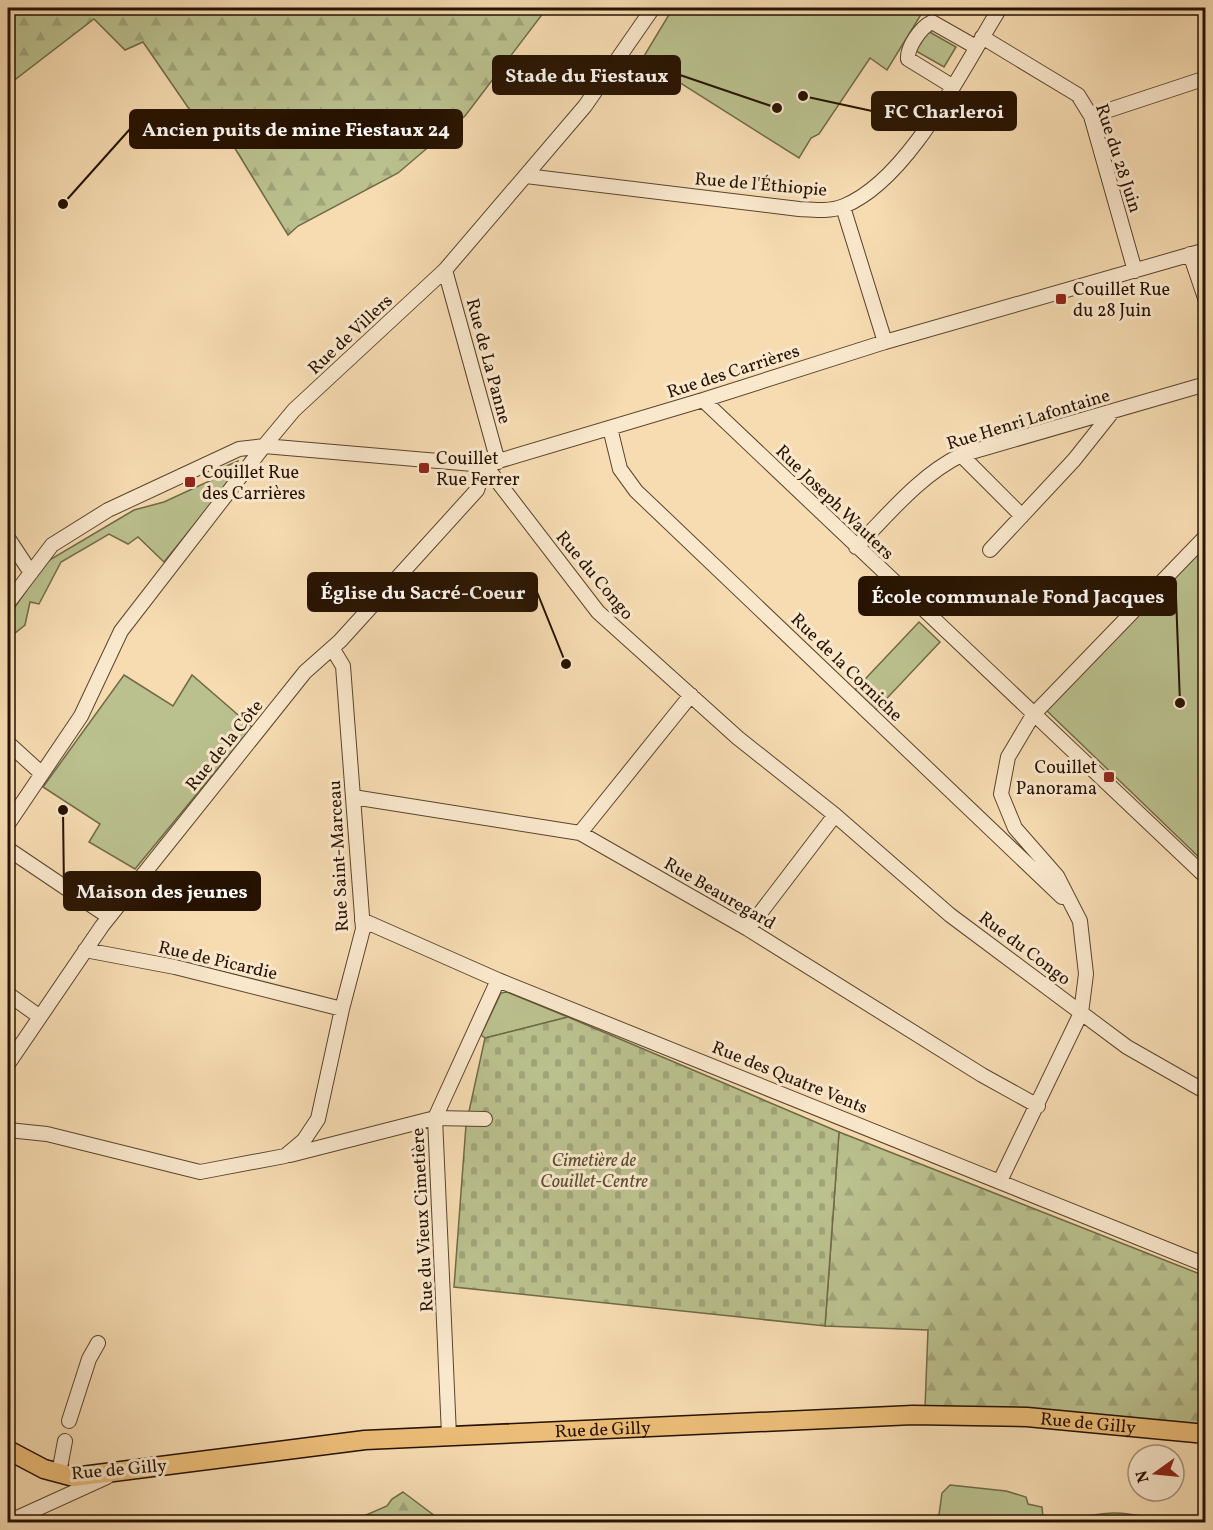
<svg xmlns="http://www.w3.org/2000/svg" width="1213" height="1530" font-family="Vollkorn,serif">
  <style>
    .green { fill: #bac18e; stroke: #706a47; stroke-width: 1.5 }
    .forest { fill: url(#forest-firs); stroke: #706a47; stroke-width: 1.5 }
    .cemetery { fill: url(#cemetery-stones); stroke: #706a47; stroke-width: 1.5 }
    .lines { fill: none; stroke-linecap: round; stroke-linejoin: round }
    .minor-casing { stroke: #5a442c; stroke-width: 16 }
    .major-casing { stroke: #261200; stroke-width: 21 }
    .minor { stroke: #fae8cd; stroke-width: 14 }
    .major { stroke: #ecbe79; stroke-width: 18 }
    .poi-dot { fill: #8f2418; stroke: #fae8cd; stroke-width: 2 }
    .labels { text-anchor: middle; stroke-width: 6; stroke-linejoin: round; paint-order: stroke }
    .street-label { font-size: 18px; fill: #261200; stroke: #fae8cd }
    .poi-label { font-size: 18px; fill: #261200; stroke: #fae8cd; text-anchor: start }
    .park-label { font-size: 18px; font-style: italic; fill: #5a4f32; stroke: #fae8cd }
    .leader { fill: none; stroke: #261200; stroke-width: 2 }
    .callout-dot { fill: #261200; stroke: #fae8cd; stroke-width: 2 }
    .callout { fill: #261200; stroke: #261200; stroke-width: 2 }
    .callout-label { font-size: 20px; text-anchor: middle; font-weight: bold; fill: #fff }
  </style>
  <defs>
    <pattern id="forest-firs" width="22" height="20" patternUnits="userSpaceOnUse" patternTransform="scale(1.5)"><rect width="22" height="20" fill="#bac18e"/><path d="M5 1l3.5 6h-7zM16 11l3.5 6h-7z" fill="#a0a579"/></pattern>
    <pattern id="cemetery-stones" width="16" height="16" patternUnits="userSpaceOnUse" patternTransform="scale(1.5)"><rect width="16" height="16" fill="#bac18e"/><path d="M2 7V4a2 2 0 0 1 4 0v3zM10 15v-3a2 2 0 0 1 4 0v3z" fill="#a0a579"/></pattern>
  </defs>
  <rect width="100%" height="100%" fill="#f7dcb2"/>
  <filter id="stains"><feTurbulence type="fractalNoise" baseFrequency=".00333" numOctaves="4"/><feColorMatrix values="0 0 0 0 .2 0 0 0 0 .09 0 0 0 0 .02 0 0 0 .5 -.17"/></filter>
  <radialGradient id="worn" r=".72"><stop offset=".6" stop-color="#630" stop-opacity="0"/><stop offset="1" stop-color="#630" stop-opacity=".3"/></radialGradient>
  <path class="green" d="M673,8H925L887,70L870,58L819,134L811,138L799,158L677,81L644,56Z
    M928,31L956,47L944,67L916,51Z
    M238,461L233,477L164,562L138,537L128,544L109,534L61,562L39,604L30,602L25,625L9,638L14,647L8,654V617L46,562L134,510L164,502L216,478L219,469Z
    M1205,544V863L1046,710Z
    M919,622L940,642L873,713L852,693Z
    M124,675L173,706L192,675L252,727L135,869L89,842L100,824L43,787Z
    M507,992L568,1017L485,1038L481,1035L501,993Z
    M950,1485L1006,1491L1026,1497L1028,1504L1042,1507L1043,1517C1063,1523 1092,1513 1114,1513C1134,1513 1156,1519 1176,1522H938L942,1493Z"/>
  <path class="forest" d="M8,8H547L465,116L398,173L298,226L288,235L228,137L216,148L143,42L125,50L94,19L8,85Z
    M839,1132L1205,1276V1428L925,1408L928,1330L825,1326Z
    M403,1492L443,1522H350L387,1506L392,1499Z"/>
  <path class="cemetery" d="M568,1017L839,1132L825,1326L454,1287L466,1125L485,1038Z"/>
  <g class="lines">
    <defs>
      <path id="minor" d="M982,37L1078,95L1091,116L1135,271
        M952,86L908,59C907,47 921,27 932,22L976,47
        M1091,116L1206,78
        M526,176L799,209C814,210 830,212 844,206C910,179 963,67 1000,8
        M843,207L885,342
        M1190,254L1206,301
        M445,270L498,462
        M703,400L1206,877
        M610,428L620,469L636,491L1062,897
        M961,455L1022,516
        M485,465L598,612L738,738L835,815L950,915L1127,1047L1206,1092
        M8,538L31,573
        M856,547C889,514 919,476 961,455L1206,384
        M990,550L1074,460L1113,411
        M8,603L52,545L108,510L239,449L264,446L485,465L703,400L885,342L1206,250
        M8,743L41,773
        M353,797L580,833L748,929L982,1075L1038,1106
        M8,824L81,716L121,631L264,446L294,410L445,270L585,106L653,8
        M580,833L691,695
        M8,849L109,917
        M362,920L498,980L1206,1265
        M748,929L835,815
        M85,950L175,967L342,1009
        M8,994L40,1017
        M8,1064L102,926L305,672L340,641L477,490L485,465
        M8,1130L47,1134L200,1172L285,1156L304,1140L318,1119L342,1009L363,929L343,666L332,648
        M290,1155L435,1118L485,1119
        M1000,1181L1081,1013L1086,974L1080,921L1057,876L1015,828L1001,794L1008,757L1033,715L1206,536
        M69,1421L89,1359L98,1343
        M449,1435L435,1118L498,980
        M59,1473L65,1441
        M8,1522L107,1477"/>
      <g id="major">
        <path id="s1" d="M8,1450L44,1469L74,1477L365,1440L913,1415L1027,1417L1206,1434"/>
      </g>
    </defs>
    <use href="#minor" class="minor-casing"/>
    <use href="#major" class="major-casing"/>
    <use href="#minor" class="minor"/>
    <use href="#major" class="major"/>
  </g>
  <g class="poi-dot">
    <rect x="1055" y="293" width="12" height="12" rx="3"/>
    <rect x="418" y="462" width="12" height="12" rx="3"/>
    <rect x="184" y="476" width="12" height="12" rx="3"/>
    <rect x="1103" y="771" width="12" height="12" rx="3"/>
  </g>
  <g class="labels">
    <g class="street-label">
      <text transform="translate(1119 158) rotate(72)" y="6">Rue du 28 Juin</text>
      <text transform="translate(761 184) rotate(5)" y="6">Rue de l'Éthiopie</text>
      <text transform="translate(350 334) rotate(-43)" y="6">Rue de Villers</text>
      <text transform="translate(489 361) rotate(75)" y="6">Rue de La Panne</text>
      <text transform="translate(733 371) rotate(-18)" y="6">Rue des Carrières</text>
      <text transform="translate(1028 419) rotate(-17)" y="6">Rue Henri Lafontaine</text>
      <text transform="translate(835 502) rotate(44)" y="6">Rue Joseph Wauters</text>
      <text transform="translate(595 575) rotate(50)" y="6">Rue du Congo</text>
      <text transform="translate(847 667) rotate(44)" y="6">Rue de la Corniche</text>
      <text transform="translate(224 745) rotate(-51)" y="6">Rue de la Côte</text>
      <text transform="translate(338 856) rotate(-93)" y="6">Rue Saint-Marceau</text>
      <text transform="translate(720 893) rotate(30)" y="6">Rue Beauregard</text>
      <text transform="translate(1025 948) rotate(37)" y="6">Rue du Congo</text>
      <text transform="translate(218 960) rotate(13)" y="6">Rue de Picardie</text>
      <text transform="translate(790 1077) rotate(22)" y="6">Rue des Quatre Vents</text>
      <text transform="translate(422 1220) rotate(-93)" y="6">Rue du Vieux Cimetière</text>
      <text dy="6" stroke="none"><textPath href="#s1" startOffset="1089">Rue de Gilly</textPath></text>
      <text dy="6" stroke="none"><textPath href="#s1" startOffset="603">Rue de Gilly</textPath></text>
      <text transform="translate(119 1469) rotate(-5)" y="6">Rue de Gilly</text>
    </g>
    <g class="poi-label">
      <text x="1073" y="295">Couillet Rue<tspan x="1073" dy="21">du 28 Juin</tspan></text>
      <text x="436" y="464">Couillet<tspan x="436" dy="21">Rue Ferrer</tspan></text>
      <text x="202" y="478">Couillet Rue<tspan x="202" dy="21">des Carrières</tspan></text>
      <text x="1097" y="773" text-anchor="end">Couillet<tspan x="1097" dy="21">Panorama</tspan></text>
    </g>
    <g class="park-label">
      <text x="594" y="1166">Cimetière de<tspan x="594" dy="21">Couillet-Centre</tspan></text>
    </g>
  </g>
  <path class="leader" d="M777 108L680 75M803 96L872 111M63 204L130 129M566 664L537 592M1180 703L1176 596M63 810L64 891"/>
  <g class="callout-dot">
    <circle cx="777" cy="108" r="6"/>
    <circle cx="803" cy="96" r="6"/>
    <circle cx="63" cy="204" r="6"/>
    <circle cx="566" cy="664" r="6"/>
    <circle cx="1180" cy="703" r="6"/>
    <circle cx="63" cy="810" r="6"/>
  </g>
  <g class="callout">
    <rect x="493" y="56" width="187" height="38" rx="6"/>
    <rect x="872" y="92" width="144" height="38" rx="6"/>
    <rect x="130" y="110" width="332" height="38" rx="6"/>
    <rect x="308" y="573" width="229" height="38" rx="6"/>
    <rect x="859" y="577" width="317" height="38" rx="6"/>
    <rect x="64" y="872" width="196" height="38" rx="6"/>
  </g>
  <g class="callout-label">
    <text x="587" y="82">Stade du Fiestaux</text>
    <text x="944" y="118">FC Charleroi</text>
    <text x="296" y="136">Ancien puits de mine Fiestaux 24</text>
    <text x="423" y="599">Église du Sacré-Coeur</text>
    <text x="1018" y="603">École communale Fond Jacques</text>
    <text x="162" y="898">Maison des jeunes</text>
  </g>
  <rect width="1213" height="1530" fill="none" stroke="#f7dcb2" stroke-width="30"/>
  <rect x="9" y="9" width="1195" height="1512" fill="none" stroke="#261200" stroke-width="3"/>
  <rect x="15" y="15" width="1183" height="1500" fill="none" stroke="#261200" stroke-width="1.5"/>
  <g transform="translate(1156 1473) rotate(255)"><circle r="28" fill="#fae8cd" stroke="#a5927b" stroke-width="1.5"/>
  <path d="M0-4.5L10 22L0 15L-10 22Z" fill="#8f2418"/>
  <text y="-9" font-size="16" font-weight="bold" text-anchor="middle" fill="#261200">N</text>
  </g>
  <rect width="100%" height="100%" filter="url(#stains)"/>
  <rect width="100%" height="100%" fill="url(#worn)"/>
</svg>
